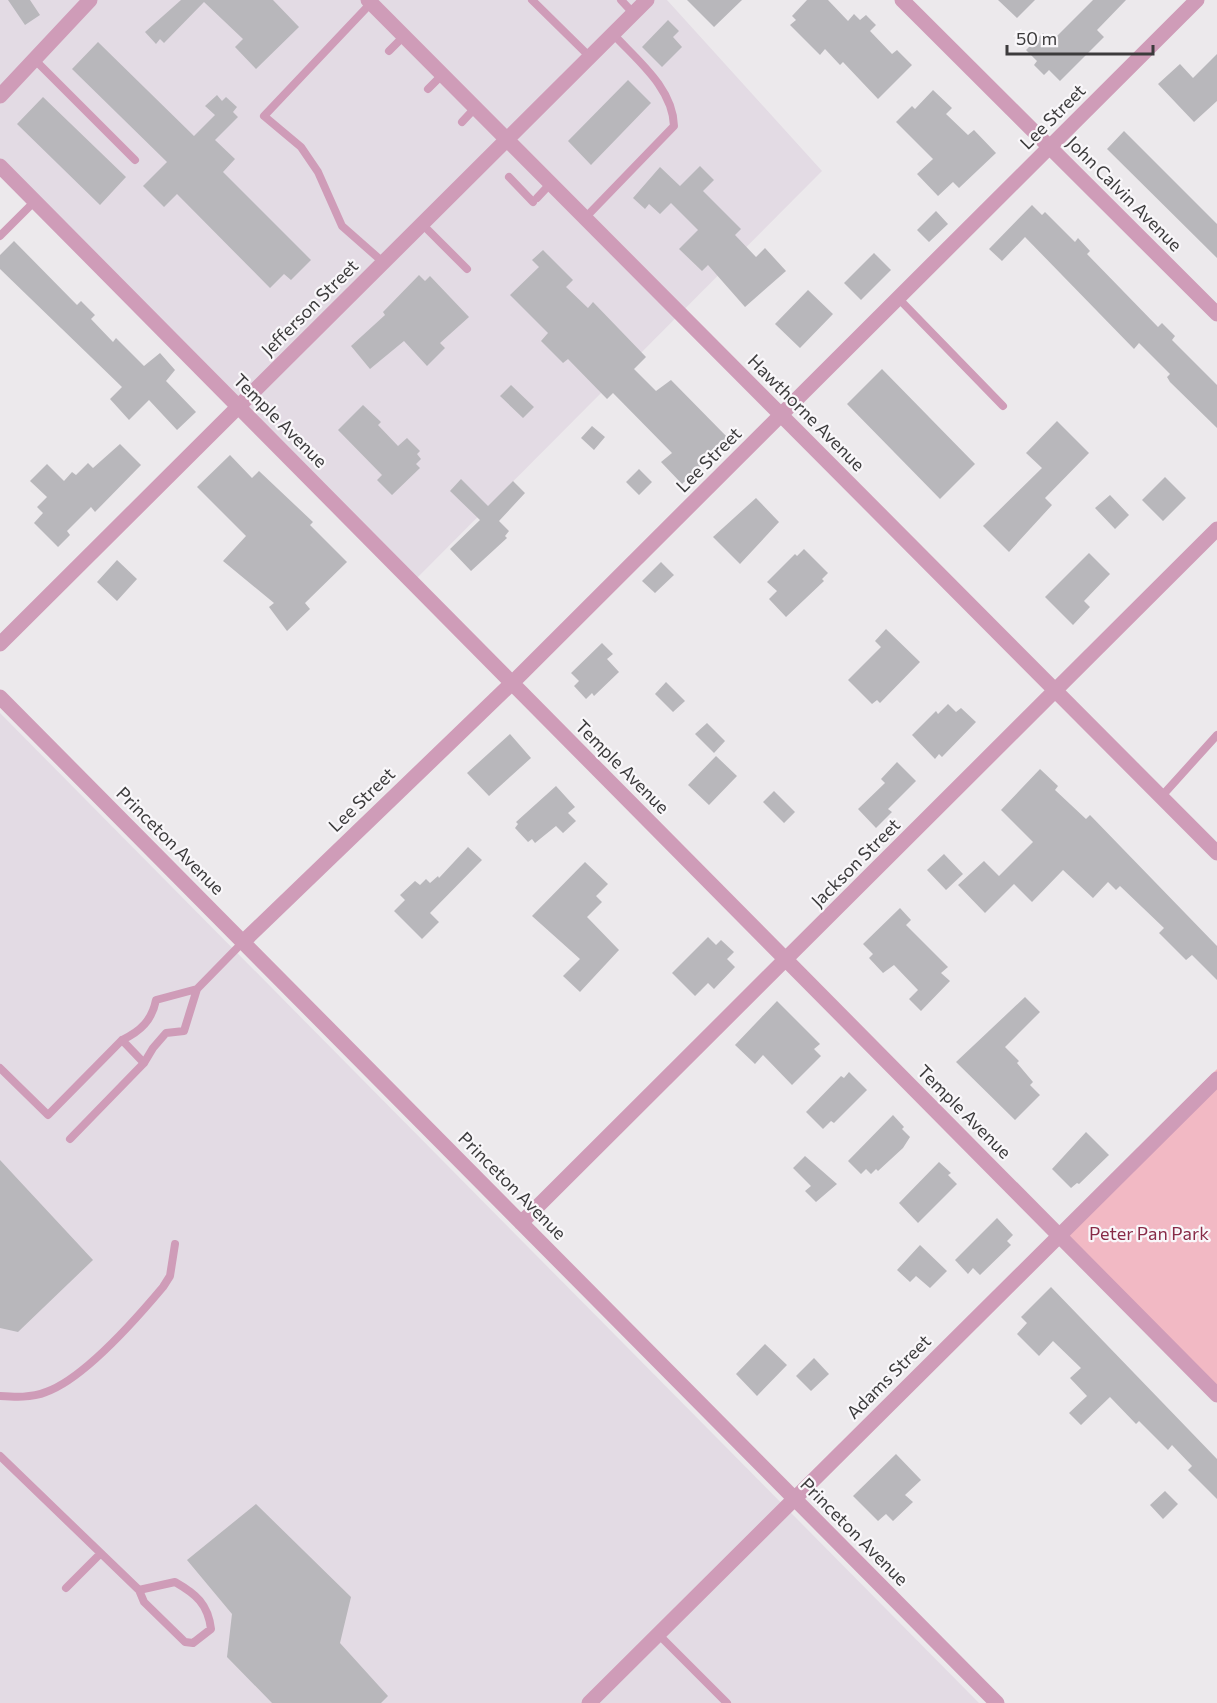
<svg xmlns="http://www.w3.org/2000/svg" width="1217" height="1703" font-family="Commissioner,sans-serif">
  <style>
    .built { fill: #e3dbe4 }
    .green { fill: #f2b9c4 }
    .building { fill: #b8b7bb }
    .lines { fill: none; stroke-linecap: round; stroke-linejoin: round }
    .lane { stroke: #cf9cb8; stroke-width: 8 }
    .street { stroke: #cf9cb8; stroke-width: 15 }
    .labels { text-anchor: middle; stroke-width: 4.5; stroke-linejoin: round; paint-order: stroke }
    .street-label { font-size: 18px; fill: #3c3b3c; stroke: #f9f7fa }
    .park-label { font-size: 18px; fill: #882b47; stroke: #f9f7fa }
  </style>
  <rect width="100%" height="100%" fill="#ece9ec"/>
  <path class="built" d="M0,0H667L822,171L411,584L0,176Z
    M0,713L979,1703H0Z"/>
  <path class="green" d="M1217,1069V1393L1051,1236Z"/>
  <path class="building" d="M8,0H30L40,15L25,25Z
    M181,0H273L299,27L256,69L235,47L243,39L204,2L164,43L160,39L156,44L145,32Z
    M687,0H742L714,27Z
    M807,0H828L848,21L854,14L860,20L866,15L876,25L870,31L892,54L897,50L912,65L878,99L843,62L840,65L825,49L820,55L790,25L796,20L792,16Z
    M998,0H1035L1017,18Z
    M1093,0H1126L1097,30L1104,37L1060,81L1049,70L1044,75L1034,65L1037,61L1026,50L1043,33L1052,41Z
    M668,20L679,31L673,37L682,47L662,67L642,47Z
    M98,42L194,136L215,115L205,106L217,95L222,101L226,97L237,107L233,112L238,117L215,140L235,159L223,172L311,260L291,280L284,274L270,288L177,194L164,207L143,186L167,162L72,69Z
    M1217,54V101L1194,122L1158,84L1180,64L1193,78Z
    M628,80L651,103L591,165L568,141Z
    M933,90L952,108L946,114L968,135L974,130L996,153L959,188L953,182L938,196L917,174L933,159L896,122L912,106L915,109Z
    M43,97L126,177L100,205L17,124Z
    M1124,131L1217,224V258L1107,149Z
    M700,166L714,180L703,191L741,229L735,235L756,257L765,248L786,271L745,307L708,265L702,271L679,249L698,230L671,203L660,214L649,204L645,209L633,198L660,167L680,186Z
    M1032,205L1042,215L1045,212L1075,242L1078,238L1090,251L1087,254L1158,327L1162,323L1175,336L1172,340L1217,385V428L1170,382L1167,377L1170,374L1139,343L1134,349L1025,237L1002,261L989,249Z
    M936,211L948,224L929,242L917,230Z
    M14,241L77,305L81,301L95,315L91,319L113,342L116,338L144,366L160,353L175,370L166,381L196,412L177,430L149,400L129,420L110,399L122,387L0,269V255Z
    M543,250L573,280L566,287L588,308L593,302L646,357L634,369L656,391L671,380L729,439L682,484L661,462L672,453L613,393L607,399L568,359L563,363L541,341L548,333L510,295L539,267L532,260Z
    M874,253L891,270L861,300L844,283Z
    M419,275L425,281L430,276L469,317L440,343L445,348L427,366L404,341L370,369L351,346L385,315L383,312Z
    M808,290L833,314L800,348L775,324Z
    M882,369L975,464L940,499L847,404Z
    M511,385L534,407L523,418L500,396Z
    M363,405L381,422L378,425L398,446L407,438L420,451L417,454L421,459L416,464L420,468L392,495L377,480L382,475L338,430Z
    M1057,421L1089,453L1045,498L1052,505L1009,552L983,526L1042,468L1026,453Z
    M592,426L605,437L594,450L581,438Z
    M120,444L141,465L95,512L91,507L67,531L70,535L58,547L34,523L43,513L37,507L47,497L30,481L47,464L64,481L72,472L76,475L88,463L93,468Z
    M230,455L252,478L259,471L313,522L310,525L347,562L305,603L310,609L287,631L269,607L274,603L223,561L246,536L197,487Z
    M639,469L652,482L639,495L626,482Z
    M1165,477L1186,498L1163,521L1142,500Z
    M461,479L488,506L513,481L525,493L499,521L509,531L505,536L507,538L471,571L450,549L480,520L450,491Z
    M1110,495L1129,515L1115,529L1095,508Z
    M756,498L779,522L740,564L713,537Z
    M804,549L828,573L822,579L824,581L786,617L769,599L777,591L767,582L795,554L797,556Z
    M1089,553L1110,574L1084,601L1090,607L1073,625L1045,597Z
    M117,560L137,579L117,601L97,582Z
    M661,562L674,575L655,593L642,581Z
    M886,629L920,662L880,703L877,700L872,704L848,680L881,647L875,641Z
    M602,643L613,654L607,659L619,672L594,696L592,693L586,699L574,686L579,681L571,673Z
    M666,682L685,701L673,712L655,694Z
    M948,704L956,712L961,708L976,722L942,757L939,754L935,759L912,735L936,711L938,714Z
    M707,723L725,741L714,753L695,734Z
    M510,734L531,758L489,796L467,773Z
    M716,756L737,776L709,805L688,785Z
    M897,762L916,781L888,809L892,812L876,828L858,809L885,783L881,779Z
    M1040,769L1058,786L1055,790L1086,819L1090,815L1217,946V980L1192,955L1186,960L1159,933L1164,928L1120,886L1116,890L1108,882L1093,898L1063,870L1032,902L1014,884L985,913L958,885L984,861L999,876L1033,842L1001,810Z
    M556,786L575,807L568,813L576,821L563,833L556,826L535,843L532,839L528,842L515,828L518,824L516,822Z
    M774,791L795,812L784,823L763,802Z
    M468,847L482,860L430,913L439,922L422,939L394,911L405,900L400,895L415,881L420,885L426,879L430,883L438,876L439,878Z
    M944,854L963,874L946,890L927,870Z
    M585,862L608,884L596,896L602,902L587,917L619,950L580,992L563,976L580,959L532,916Z
    M900,908L911,920L906,925L948,967L941,973L950,981L921,1011L909,999L918,990L894,965L883,973L869,958L873,954L863,944Z
    M708,937L716,945L721,940L734,952L727,959L735,967L714,989L708,983L695,996L672,973Z
    M1025,997L1040,1012L1005,1047L1019,1061L1017,1063L1033,1082L1030,1085L1040,1095L1015,1120L956,1062Z
    M777,1001L820,1044L814,1049L821,1056L792,1085L763,1055L755,1064L735,1045Z
    M849,1072L867,1090L834,1123L831,1121L823,1129L806,1112L841,1076L844,1078Z
    M893,1115L904,1127L902,1129L910,1137L903,1148L878,1171L876,1169L871,1174L866,1169L861,1174L848,1161Z
    M1086,1132L1109,1155L1079,1184L1077,1183L1071,1188L1052,1169Z
    M805,1156L837,1184L816,1202L805,1191L811,1186L793,1168Z
    M0,1160L93,1260L18,1332L0,1328Z
    M939,1162L951,1173L948,1175L957,1184L918,1223L899,1203Z
    M997,1218L1013,1235L1007,1241L1011,1245L980,1275L973,1268L968,1274L955,1260Z
    M920,1245L947,1271L930,1288L916,1276L910,1282L897,1270Z
    M1051,1287L1217,1459V1499L1188,1470L1192,1466L1172,1445L1168,1450L1139,1421L1136,1424L1110,1397L1081,1425L1069,1413L1087,1396L1070,1378L1081,1368L1053,1341L1039,1356L1017,1334L1027,1323L1021,1317Z
    M765,1344L787,1365L757,1396L736,1374Z
    M814,1358L829,1374L811,1391L796,1376Z
    M896,1454L921,1480L905,1495L913,1502L893,1521L886,1514L878,1521L853,1496Z
    M1165,1491L1178,1504L1163,1519L1150,1505Z
    M256,1504L351,1597L340,1643L388,1696L381,1703H272L227,1657L232,1614L187,1560Z"/>
  <g class="lines">
    <path class="lane" d="M532,0L590,57
      M621,0L634,14
      M371,3L264,116L301,147L318,172L342,226L384,263
      M389,51L404,36
      M34,59L135,160
      M428,89L443,74
      M462,122L475,108
      M509,177L533,202
      M537,198L551,183
      M585,218L674,126C673,88 637,60 613,34
      M422,224L467,269
      M0,236L35,201
      M898,298L1003,406
      M1161,797L1217,735
      M122,1040L144,1063
      M0,1068L48,1115L122,1040C141,1031 152,1020 156,1000L197,989
      M70,1139L144,1063L153,1048L166,1033L184,1031L197,989L243,942
      M0,1396C15,1397 31,1398 46,1392C83,1379 137,1318 163,1287L170,1276L175,1244
      M0,1456L139,1590L175,1582C196,1594 208,1604 211,1629L193,1643L185,1642L144,1602L139,1590
      M66,1588L99,1555
      M658,1634L727,1703"/>
    <path class="street" d="M368,0L1217,853
      M902,0L1217,314
      M0,96L90,0
      M0,166L1217,1395
      M0,644L647,0
      M0,697L997,1703
      M243,942L512,683L1197,0
      M521,1223L1217,529
      M589,1703L1217,1079"/>
  </g>
  <g class="labels">
    <g class="street-label">
      <text transform="translate(1053 117) rotate(-45)" y="6">Lee Street</text>
      <text transform="translate(1124 194) rotate(45)" y="6">John Calvin Avenue</text>
      <text transform="translate(310 308) rotate(-45)" y="6">Jefferson Street</text>
      <text transform="translate(806 413) rotate(45)" y="6">Hawthorne Avenue</text>
      <text transform="translate(280 421) rotate(45)" y="6">Temple Avenue</text>
      <text transform="translate(709 460) rotate(-45)" y="6">Lee Street</text>
      <text transform="translate(622 767) rotate(45)" y="6">Temple Avenue</text>
      <text transform="translate(362 800) rotate(-44)" y="6">Lee Street</text>
      <text transform="translate(170 841) rotate(45)" y="6">Princeton Avenue</text>
      <text transform="translate(856 863) rotate(-45)" y="6">Jackson Street</text>
      <text transform="translate(964 1112) rotate(45)" y="6">Temple Avenue</text>
      <text transform="translate(512 1186) rotate(45)" y="6">Princeton Avenue</text>
      <text transform="translate(889 1377) rotate(-45)" y="6">Adams Street</text>
      <text transform="translate(854 1532) rotate(45)" y="6">Princeton Avenue</text>
    </g>
    <g class="park-label">
      <text x="1149" y="1240">Peter Pan Park</text>
    </g>
  </g>
  <path d="M1007 45v9h146v-9" fill="none" stroke="#3c3b3c" stroke-width="3"/>
  <text x="1016" y="45" font-size="18" fill="#3c3b3c" stroke="#f9f7fa" stroke-width="4.5" paint-order="stroke">50 m</text>
</svg>
